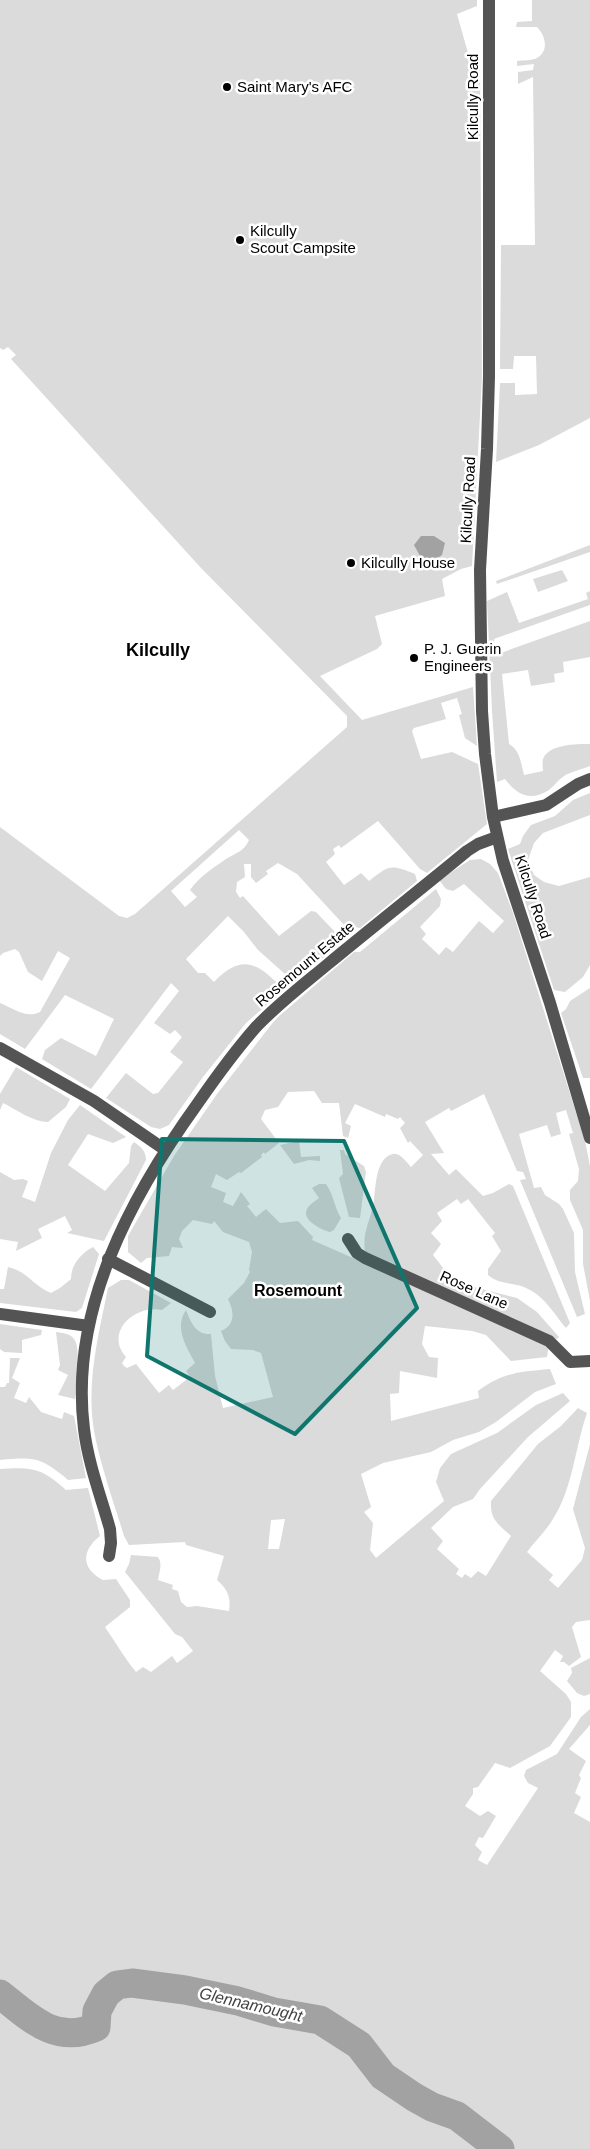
<svg xmlns="http://www.w3.org/2000/svg" width="590" height="2149" font-family="Helvetica,sans-serif">
  <style>
    .green { fill: #dbdbdb; fill-rule: evenodd }
    .water { fill: #a2a2a2 }
    .lines { fill: none; stroke-linecap: round; stroke-linejoin: round }
    .river { stroke: #a2a2a2; stroke-width: 29 }
    .minor { stroke: #545454; stroke-width: 12 }
    .marked { fill: #0f766e; fill-opacity: 0.2; stroke: #0f766e; stroke-width: 4; stroke-linejoin: round }
    .poi-dot { fill: #000; stroke: #fff; stroke-width: 2 }
    .labels { text-anchor: middle; stroke-width: 5; stroke-linejoin: round; paint-order: stroke }
    .poi-label { font-size: 15px; fill: #000; stroke: #fff; text-anchor: start }
    .street-label { font-size: 15px; fill: #000; stroke: #fff }
    .neighbourhood-label { font-size: 16px; font-weight: bold; fill: #000; stroke: #fff }
    .water-label { font-size: 16px; font-style: italic; fill: #434343; stroke: #fff }
    .quarter-label { font-size: 18px; font-weight: bold; fill: #000; stroke: #fff }
  </style>
  <rect width="100%" height="100%" fill="#fff"/>
  <path class="green" d="M0,0H477V6L457,14L468,53L480,68L482,377L472,566L461,569L442,579L445,596L375,616L382,644L377,649L320,676L362,720L473,687L477,746L465,738L459,715L462,714L457,698L441,703L446,719L414,728L412,731L421,759L452,752L478,764L487,824L427,873L420,869L378,821L341,848L339,845L333,849L335,854L326,862L344,885L361,873L369,881C389,865 391,864 415,874L417,881L360,928L344,925L297,874L278,863L266,871L268,874L256,883L251,877V864H244L245,877L237,882L236,892L240,898L243,896L279,936L311,911L316,912L336,933V947L294,982L258,950L244,932L228,916L186,959L198,973H205L214,982C243,952 259,964 284,990L246,1023L203,1077L169,1125L160,1129L151,1127L106,1098L126,1073L153,1094L158,1093L183,1062L170,1052L182,1037L175,1030L170,1034L154,1023L179,991L171,983L91,1089L42,1059L45,1050L61,1038L96,1056L114,1019L65,995L25,1049L0,1034V1003C13,1008 26,1019 40,1012L70,958L58,951L42,981L28,972L19,952L15,949L3,953L0,956V827L119,916L127,918L135,914L347,727V716L201,568L11,359L16,355L8,347L3,350L0,348ZM239,830L249,840C244,852 235,853 226,859C213,868 199,877 190,890L197,897L185,907L171,891Z
    M532,0H590V418L539,445L496,462L500,383H515V395L537,394L536,356H514L513,369H500L501,245H535L533,77L518,84V72L533,70L534,64L517,66V61C523,60 531,61 537,58C549,51 546,36 537,27H516L517,22L532,21Z
    M590,545V552L497,584L496,581Z
    M562,570L568,581L538,592L533,579Z
    M590,591V605L494,639L495,655L590,621V657L563,662L564,672L554,674L555,682L531,686L528,670L502,674L509,744C520,750 521,763 524,775L543,771C543,768 542,763 543,759C549,744 576,744 590,744V766C581,770 572,771 564,776C558,780 554,786 549,790C530,802 517,795 505,779L497,782L492,711L487,601L507,592L519,623L588,599L586,593Z
    M590,793V815L543,833L534,843L528,860L534,875L544,882L559,886L590,877V965L583,977L565,992L554,990L508,849L520,844L523,836L531,825L555,816L573,800Z
    M481,859L490,864L498,873L513,913L585,1141L590,1166V1301L583,1264V1230L570,1200V1190L578,1181L579,1169L569,1134L573,1133L566,1110L556,1113L561,1134L551,1137L547,1125L519,1134L534,1188L541,1187L545,1195L559,1204L563,1209L574,1233L575,1272L585,1314L577,1317L520,1180L526,1179L523,1172L517,1171L484,1094L451,1111L449,1108L425,1122L444,1153L431,1154L449,1175L456,1169L483,1196L493,1193L509,1184L513,1186L570,1323L566,1328C555,1315 544,1296 528,1289C515,1282 499,1285 488,1275V1269L501,1251L492,1236L495,1233L468,1199L461,1204L457,1199L437,1213L442,1221L431,1233L441,1244L433,1255L447,1273L462,1284L517,1298L537,1312L559,1337L557,1339L546,1336L366,1255C361,1236 369,1224 373,1206C376,1192 374,1158 393,1154C400,1152 407,1163 411,1167L423,1155L410,1141L408,1143L400,1128L405,1123L400,1117L398,1119L386,1114L385,1117L355,1104L345,1123L351,1126L348,1138L343,1136L339,1103H322L314,1091L288,1092L278,1107L265,1110L261,1119L279,1143L265,1154L264,1152L261,1155L262,1157L241,1173L239,1172L227,1180L216,1174L211,1187L226,1193L223,1202L233,1206L241,1192L250,1204L247,1206L256,1217L266,1209L280,1223L298,1221L313,1237L312,1240L549,1344L547,1357L511,1361L486,1335L472,1331L425,1326L422,1344L429,1357L438,1358L437,1378L400,1371L399,1393L390,1394L391,1421L479,1398L478,1391C504,1372 519,1372 550,1369L556,1384L535,1392L496,1422L479,1432L453,1440L431,1452L383,1463L361,1474L371,1507L364,1512L373,1523L370,1550L376,1558L444,1501L436,1482L440,1468L451,1454L497,1433L536,1405L563,1393L570,1401L528,1437L480,1489L473,1499L453,1507L431,1528L443,1541L437,1549L459,1569L456,1574L462,1578L465,1574L471,1578L478,1571L486,1576L511,1536C498,1524 490,1520 491,1501L538,1444L561,1426L578,1408L587,1413C575,1447 573,1488 553,1519C546,1531 535,1541 527,1552L553,1575L549,1580L558,1588L582,1560L585,1548L573,1509L590,1444V1620L576,1622L572,1627L581,1657L569,1666L564,1662H560L563,1656L555,1650L540,1671L566,1694L571,1702V1717L550,1746L510,1768L495,1763L478,1787L473,1788V1794L465,1806L480,1816L488,1811L496,1816L483,1838L479,1837L475,1845L482,1852L478,1860L487,1865L538,1788L528,1783L524,1776L526,1770L557,1754L581,1717L590,1709V1725L569,1749L586,1761L579,1775L581,1778L575,1793L581,1797L574,1813L590,1822V2149H0V1469C32,1467 42,1468 66,1490L88,1488L100,1536C82,1550 80,1568 103,1580L116,1579L130,1600V1607L105,1627C116,1643 124,1657 136,1672L143,1667L151,1672L172,1656L177,1663L193,1651L182,1637L175,1634L125,1572L129,1564L131,1555L158,1557C163,1564 159,1573 158,1580L173,1585L172,1589L178,1591L181,1602L187,1607L197,1606L229,1611C231,1597 228,1590 217,1580L224,1556L186,1545L185,1542L129,1545L124,1536C114,1503 102,1470 95,1436C85,1387 98,1337 108,1288L121,1280H129L171,1303L162,1310C135,1304 104,1332 126,1357L122,1363L124,1366L127,1368L136,1364L159,1393L169,1385L173,1390L190,1377L186,1371L195,1363C186,1346 174,1328 186,1310C191,1323 196,1335 211,1334L215,1376L223,1408L273,1397L261,1353L253,1350L231,1349L225,1341L221,1331C236,1325 234,1311 228,1299L244,1283L250,1272L249,1270L252,1252L249,1242L223,1232L214,1221L212,1224L193,1220L182,1231L179,1239L183,1248L172,1247L169,1256L147,1258L141,1263L128,1252V1236L174,1156L217,1094L271,1025L278,1017L354,952H360L436,889L441,899L440,906L420,927L426,934L422,939L439,955L446,947L453,952L479,921L493,933L504,921L464,884L453,891L446,889L439,880L470,860ZM285,1519L279,1549H268L271,1520Z
    M590,988V1078H583L561,1013L566,1009L570,1001Z
    M16,1067L70,1099L66,1107L48,1122C33,1122 17,1110 3,1103L0,1110V1094Z
    M80,1105L126,1137L113,1143L88,1134L68,1165L105,1191L129,1163L131,1146L134,1142C141,1147 146,1151 146,1160L104,1241L67,1233L72,1230L65,1216L38,1229L42,1238L16,1251L18,1242L0,1239V1172L14,1180L23,1179L28,1181L22,1197L35,1202L51,1153L68,1120Z
    M299,1141L301,1157L320,1156V1161L309,1160L294,1164L280,1145Z
    M340,1150H344L345,1154L364,1166L366,1172L360,1218L349,1217L339,1178L343,1174Z
    M319,1184H326C334,1195 334,1207 341,1218L334,1230L330,1232C322,1230 301,1220 307,1209C309,1205 315,1201 319,1198L312,1188Z
    M93,1247L99,1254L82,1308L76,1312L0,1303V1289H4L8,1267C29,1272 33,1286 51,1293L60,1288L71,1279C71,1265 80,1254 93,1247Z
    M0,1324L42,1330L41,1335L22,1340V1353L4,1352L0,1349Z
    M56,1332C62,1333 70,1333 74,1339C82,1348 75,1386 75,1399L58,1395L68,1375L58,1370L60,1365Z
    M10,1358H20L12,1378L20,1383L14,1398L26,1403L29,1397L41,1412L62,1419L64,1412L74,1416L86,1478L68,1480C41,1457 34,1457 0,1460V1387H5L7,1383H9Z
    M590,1658V1694L584,1696L577,1693L567,1681L572,1673L571,1668Z"/>
  <path class="water" d="M421,536H434L445,543L442,555L433,561L420,556L414,545Z"/>
  <g class="lines">
    <path class="river" d="M0,1994C30,2018 56,2045 96,2027L97,2011L106,1994L117,1985L132,1983L185,1990L238,2001L274,2012L320,2020L359,2045L383,2076L414,2097L432,2107L457,2116L500,2149"/>
    <path class="minor" d="M489,0V376L487,449L480,570L482,711L485,754L493,817L503,861L550,1003L590,1138
      M493,817L546,805L578,784L590,779
      M0,1048L94,1101L164,1149
      M348,1239L357,1253L365,1258L549,1341L570,1362L590,1361
      M108,1259L210,1312
      M0,1314L89,1326
      M109,1556L111,1543L110,1529C101,1497 88,1463 84,1429C69,1310 131,1196 198,1103C216,1077 235,1051 256,1027C278,1004 304,984 328,964C374,926 421,889 467,851L478,844L497,837"/>
  </g>
  <path class="marked" d="M162,1139L344,1141L417,1308L295,1434L147,1356Z"/>
  <g class="poi-dot">
    <circle cx="227" cy="87" r="5"/>
    <circle cx="240" cy="240" r="5"/>
    <circle cx="351" cy="563" r="5"/>
    <circle cx="414" cy="658" r="5"/>
  </g>
  <g class="labels">
    <g class="poi-label">
      <text x="237" y="92">Saint Mary's AFC</text>
      <text x="250" y="236">Kilcully<tspan x="250" dy="17">Scout Campsite</tspan></text>
      <text x="361" y="568">Kilcully House</text>
      <text x="424" y="654">P. J. Guerin<tspan x="424" dy="17">Engineers</tspan></text>
    </g>
    <g class="street-label">
      <text transform="translate(473 97) rotate(-90)" y="5">Kilcully Road</text>
      <text transform="translate(468 500) rotate(-87)" y="5">Kilcully Road</text>
      <text transform="translate(533 897) rotate(72)" y="5">Kilcully Road</text>
      <text transform="translate(305 964) rotate(-40)" y="5">Rosemount Estate</text>
      <text transform="translate(474 1290) rotate(24)" y="5">Rose Lane</text>
    </g>
    <g class="neighbourhood-label">
      <text x="298" y="1296">Rosemount</text>
    </g>
    <g class="water-label">
      <text transform="translate(251 2004) rotate(13)" y="6">Glennamought</text>
    </g>
    <g class="quarter-label">
      <text x="158" y="656">Kilcully</text>
    </g>
  </g>
</svg>
